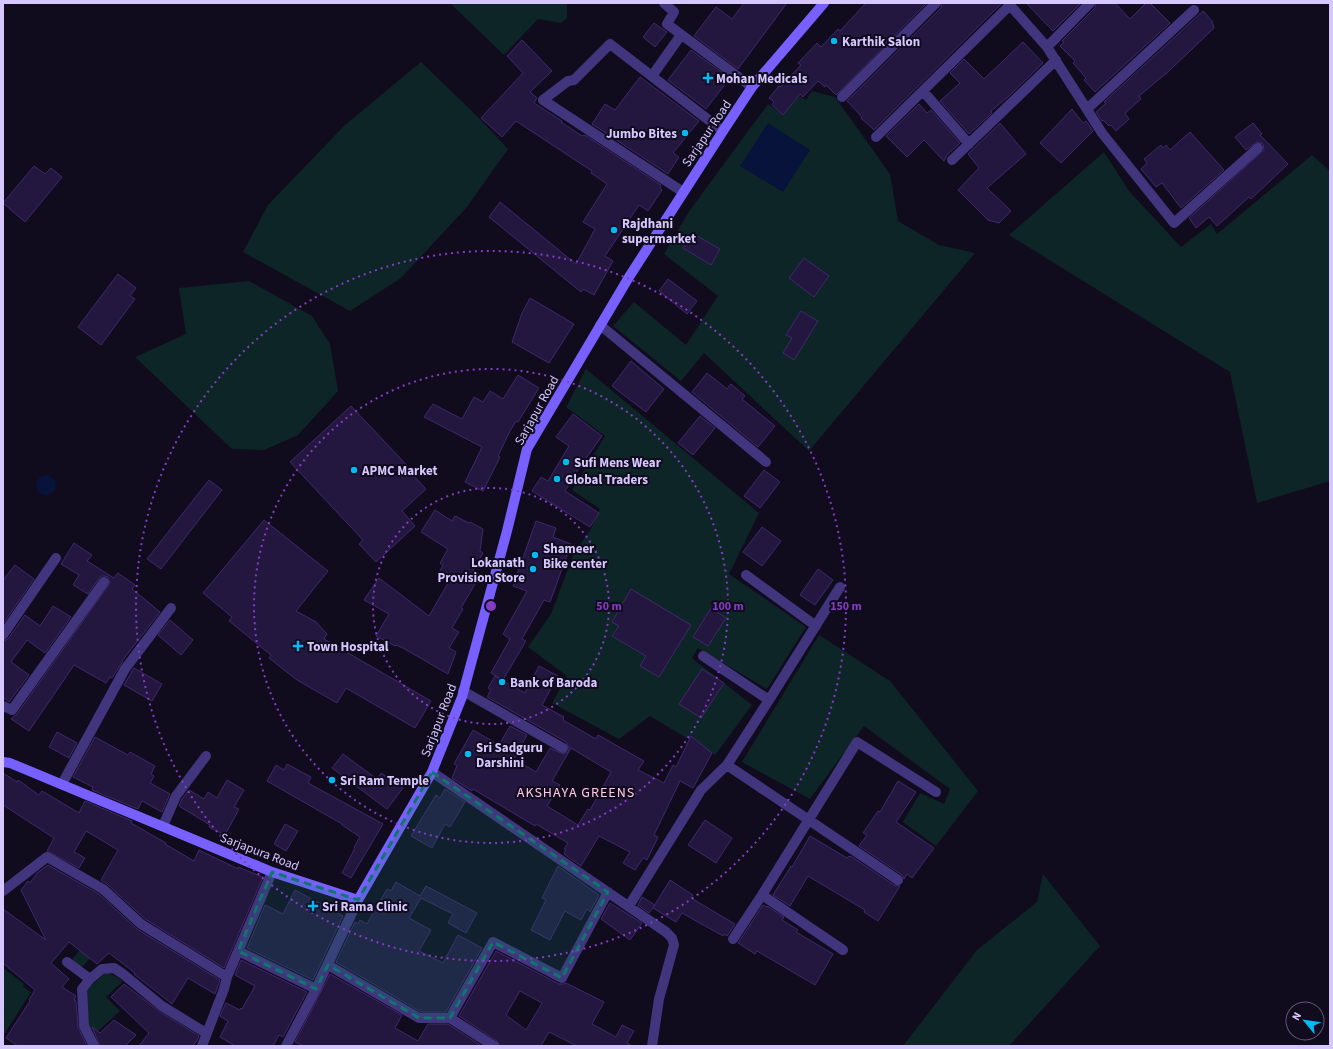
<svg xmlns="http://www.w3.org/2000/svg" width="1333" height="1049" font-family="'Source Sans 3',sans-serif">
  <style>
    .green { fill: #0e2528 }
    .water { fill: #07133b }
    .building { fill: #24173f; stroke: #3f286c; fill-rule: evenodd }
    .lines { fill: none; stroke-linecap: round; stroke-linejoin: round }
    .minor { stroke: #41357e; stroke-width: 10 }
    .tertiary { stroke: #41357e; stroke-width: 10 }
    .secondary { stroke: #785fff; stroke-width: 10 }
    .marked { fill: #0f766e; fill-opacity: 0.2; stroke: #0f766e; stroke-width: 3; stroke-dasharray: 8 5; stroke-linejoin: round }
    .ring { fill: none; stroke: #843cc5; stroke-width: 2; stroke-dasharray: 2 4 }
    .poi-dot { fill: #00baf3; stroke: #110b1e; stroke-width: 1.5 }
    .labels { text-anchor: middle; stroke-width: 4; stroke-linejoin: round; paint-order: stroke }
    .poi-label { font-size: 13px; font-weight: bold; fill: #d6c8ff; stroke: #110b1e; text-anchor: start }
    .street-label { font-size: 13px; fill: #d6c8ff; stroke: #110b1e }
    .neighbourhood-label { font-size: 14px; letter-spacing: 1px; fill: #ffcae5; stroke: #110b1e }
    .centre { fill: #843cc5; stroke: #110b1e; stroke-width: 2 }
    .ring-label { font-size: 12px; text-anchor: middle; font-weight: bold; fill: #843cc5; stroke: #110b1e; stroke-width: 4; stroke-linejoin: round; paint-order: stroke }
  </style>
  <rect width="100%" height="100%" fill="#110b1e"/>
  <path class="green" d="M450,3H567V18L561,23L538,19L504,55Z
    M421,62L478,117L508,149L467,207L401,278L350,311L243,252L268,205L345,125Z
    M812,91L835,97L890,174L898,221L939,245L975,253L809,451L704,353L681,381L613,326L634,302L686,345L718,296L664,254L690,210L768,104L783,115L799,96L806,100Z
    M1104,152L1129,191L1181,247L1211,224L1217,234L1312,155L1330,171V481L1257,503L1230,372L1009,235Z
    M249,281L312,316L330,344L338,391L298,435L264,450L232,449L135,357L186,334L179,288Z
    M586,369L759,513L729,574L806,627L767,689L698,648L692,658L752,705L715,755L650,716L619,739L552,703L567,676L528,647L551,614L574,553L591,529L600,509L572,490L605,436L566,407Z
    M819,635L890,681L978,791L936,846L903,822L920,793L944,804L950,789L864,726L810,799L742,762Z
    M1043,874L1100,946L1009,1046H903L977,950L1037,902Z
    M84,946L93,955L81,968L72,959Z
    M3,968L24,984L23,987L31,992L3,1036Z
    M107,972L123,981L106,997L120,1011L96,1033L88,1025L86,990Z"/>
  <path class="water" d="M768,123L810,150L783,192L740,166Z
    M36 485a10 10 0 1 1 20 0a10 10 0 1 1-20 0Z"/>
  <path class="building" d="M744,3H787L738,69L694,36L716,7L732,19Z
    M866,3H927L836,95L826,85L825,87L818,81L803,97L800,94L783,115L772,105L774,102L769,98L779,86L780,87L801,65L798,63L817,43L821,47L838,29L840,31Z
    M942,3H1002L874,130L861,118L862,117L847,101L941,8Z
    M1026,3H1081L1053,31Z
    M1096,3H1115L1130,19L1146,3H1150L1170,23L1095,92L1084,80L1086,78L1073,63L1075,61L1060,46L1064,42L1062,41L1095,8Z
    M1203,11L1212,21L1214,28L1169,71L1139,96L1141,99L1125,113L1129,119L1116,131L1111,125L1109,126L1103,120L1102,121L1096,112L1106,103L1104,102Z
    M654,23L667,32L655,47L643,37Z
    M522,40L552,71L530,92L537,98L534,103L562,121L561,122L582,136L585,135L661,185L660,188L662,190L648,211L639,205L605,256L613,261L594,295L583,289L581,292L489,217L500,202L576,264L595,229L583,222L607,184L591,173L592,171L516,121L502,137L481,118L523,73L507,56Z
    M1023,42L1043,63L1009,96L991,111L992,113L969,134L940,101L960,83L950,73L964,59L984,79Z
    M691,50L730,78L706,109L668,80Z
    M640,77L699,121L673,153L679,157L668,174L592,124L605,104L615,110Z
    M919,104L927,113L931,110L960,143L947,155L944,161L924,140L907,157L886,136Z
    M1072,109L1083,123L1086,121L1093,131L1061,163L1040,143Z
    M1000,123L1026,154L987,188L1011,211L999,223L988,220L958,190L979,168L968,154Z
    M1253,123L1262,134L1260,135L1288,164L1251,199L1249,197L1217,226L1209,217L1196,228L1189,218L1264,150L1263,144L1257,142L1246,150L1235,137Z
    M1190,132L1224,170L1181,208L1162,183L1156,187L1141,169L1147,163L1144,159L1161,145L1163,148L1166,145L1170,150Z
    M34,166L45,174L51,168L62,177L25,222L3,203Z
    M692,233L720,249L711,265L683,248Z
    M804,258L829,276L814,297L789,278Z
    M118,274L136,288L130,296L135,299L101,345L78,327Z
    M668,279L697,301L687,314L659,291Z
    M530,298L574,324L549,363L512,342L522,313Z
    M801,311L818,321L794,360L783,353L792,338L786,335Z
    M631,361L664,389L646,412L612,386Z
    M707,373L727,389L731,384L745,396L742,399L775,426L758,447L692,392Z
    M518,375L539,388L518,422L516,421L509,433L498,456L500,457L483,491L465,482L482,447L424,417L433,404L462,419L474,397L483,402L490,391L503,399Z
    M351,406L416,475L415,477L426,489L402,511L415,526L376,562L359,544L363,540L290,462Z
    M573,414L602,436L579,468L565,491L599,513L590,527L532,491L541,477L548,481L569,446L556,437Z
    M700,416L715,428L693,455L678,443Z
    M764,470L780,482L760,508L744,496Z
    M209,480L222,490L161,569L147,559Z
    M435,510L452,521L455,516L469,523L470,522L483,529L480,551L483,553L468,580L475,584L461,608L463,609L452,628L459,632L449,648L456,652L448,674L403,648L396,645L395,646L376,636L389,614L364,600L379,578L429,616L448,583L437,577L443,565L440,563L448,549L421,532Z
    M264,520L328,571L296,611L316,622L327,634L324,639L431,701L415,728L346,688L337,703L297,680L269,658L271,655L229,621L232,617L203,593Z
    M536,521L556,528L553,537L571,544L550,602L544,600L522,639L526,641L503,680L491,673L510,639L503,634L527,591L513,586Z
    M762,527L781,541L762,566L743,552Z
    M74,543L92,555L87,561L114,578L118,573L135,585L132,589L160,612L122,661H123L112,678L110,677L106,683L74,665L29,731L11,719L17,714L110,583L108,577L104,576H101L88,594L73,585L79,575L61,564Z
    M15,565L34,579L3,624V580Z
    M818,569L833,580L815,605L800,595Z
    M631,589L691,625L659,677L640,666L646,656L612,636L619,626L612,622Z
    M53,606L71,617L45,653L27,640L11,662L29,675L9,702L3,697V641L8,639L25,615L40,626Z
    M711,608L726,618L708,646L693,637Z
    M170,620L193,640L181,655L158,635Z
    M539,666L558,676L542,705L564,717L563,720L596,739L598,735L644,761L638,770L664,783L673,765L676,767L691,736L712,753L693,788L680,781L654,835L658,837L647,860L643,858L635,870L623,863L630,852L599,836L581,866L564,854L566,849H564L568,843L536,824L535,826L473,789L472,791L452,778L457,766L454,764L473,730L499,745L510,726L527,735L514,759L536,772L550,748L563,754L568,752L569,748L566,742L487,697L491,690L488,688L495,676L525,693ZM571,748L611,772L590,810L588,809L578,825L547,806L560,785L552,781Z
    M134,668L162,684L152,701L124,685Z
    M702,669L724,683L701,718L679,704Z
    M57,732L77,743L69,758L49,747Z
    M95,737L128,755L130,752L155,766L151,774L154,776L150,783L170,794L162,812L142,801L138,809L92,790L93,787L73,777Z
    M343,754L377,779L381,773L403,788L387,809L332,768Z
    M287,764L311,777L308,783L383,824L351,878L342,873L355,848L354,847L360,837L342,825V824L267,781L276,765L284,770Z
    M3,773L17,782L18,780L39,795L42,791L79,813L85,801L132,821L131,823L166,843L165,844L194,861L199,850L238,869V867L263,877L224,968L145,919L107,884L101,880L118,850L86,831L74,852L85,858L79,868L47,851L54,838L3,805Z
    M227,780L244,790L234,807L239,809L225,835L209,827L210,825L179,806L182,799L189,790L204,799L208,792L217,798Z
    M898,781L916,792L896,822L934,848L912,878L907,874L904,879L902,875L859,846L867,835L863,833L878,811L880,812Z
    M445,789L465,802L450,827L445,824L432,848L411,836L436,795L440,798Z
    M705,820L732,838L716,863L688,845Z
    M285,824L298,831L286,851L274,844Z
    M810,836L847,858L849,856L852,857L894,885L900,886L878,921L864,912L865,910L808,876L790,906L773,895L791,866L792,867Z
    M48,865L99,894L137,929L220,980L215,994L188,978L172,1004L134,974L135,973L109,953L97,964L69,942L51,963L69,979L62,987L76,996L74,1000L76,1001L78,1027L87,1046H18L6,1038L30,1001L29,1000L35,990L3,963V909L46,940L21,890L28,881L30,883L37,873Z
    M558,866L599,895L590,912L587,909L581,920L565,911L550,940L531,930L546,900L542,898Z
    M670,880L693,895L691,898L735,924L727,936L724,934L723,936L682,913L676,922L653,908Z
    M396,882L420,896L426,886L477,913L466,933L448,923L453,914L421,898L409,918L431,930L419,951L443,963L458,935L482,948L446,1012H421L336,962L355,922L358,924L360,920L367,924L387,889L391,891Z
    M295,890L343,916L313,980L247,948L265,905L283,914Z
    M642,897L655,905L649,913L638,905Z
    M610,903L642,923L630,940L601,919Z
    M763,905L766,907L767,906L784,917L782,920L798,930L796,932L833,954L815,985L757,951L755,954L738,943Z
    M496,951L559,984H563L566,983L604,1002L592,1024L616,1037L622,1025L634,1031L627,1043L632,1046H577L549,1032L541,1046H500L497,1041L459,1016ZM520,991L542,1003L526,1030L506,1015Z
    M241,960L307,992L283,1037L279,1035L273,1046H235L220,1037L228,1021L220,1016L226,1003L240,1010L241,1008L242,1009L255,986L235,975Z
    M330,974L402,1015L395,1028L418,1041L428,1024H448L482,1046H304L295,1042Z
    M124,984L159,1011L199,1036L197,1041L192,1046H139L149,1033L111,997Z
    M114,1020L136,1035L125,1046H100L92,1027L100,1033Z"/>
  <g class="lines">
    <path class="minor" d="M664,3L674,12L667,24L752,87
      M1008,3L1047,47L1102,133L1174,223L1258,148
      M1047,47L1090,3
      M652,76L681,35
      M923,91L969,144
      M842,97L936,3
      M1087,109L1194,10
      M876,137L1010,5
      M952,160L1056,60
      M683,192L543,100L568,81L574,80L610,44L723,131
      M600,325L766,462
      M746,575L816,626
      M3,635L56,558
      M703,656L769,700
      M463,691L563,748
      M3,706L12,710L104,582
      M727,765L898,880
      M432,772L666,932L672,938L674,945L659,999L652,1046
      M62,784L125,669L171,608
      M163,826L176,796L206,756
      M3,891L47,857L103,889L141,924L227,977
      M762,895L843,950
      M629,906L701,790L727,765L769,700L840,587
      M733,939L762,895L857,742L936,792
      M238,951L316,989
      M67,962L90,979
      M328,965L419,1018H450L494,1046
      M450,1018L493,942L562,978L608,892
      M94,1046L84,1026L82,989L90,979L102,969L114,968L123,974L162,1006L206,1033
      M202,1046L224,989L227,977L272,872"/>
    <path class="tertiary" d="M286,1046L316,989L358,900"/>
    <path class="secondary" d="M3,762L10,763L272,872L358,900L432,772L462,697L507,531L527,449L629,277L723,131L752,87L824,3"/>
  </g>
  <path class="marked" d="M432,772L608,892L562,978L493,942L450,1018H419L328,965L316,989L238,951L272,872L358,900Z"/>
  <g class="ring">
    <circle cx="491" cy="606" r="118"/>
    <circle cx="491" cy="606" r="237"/>
    <circle cx="491" cy="606" r="355"/>
  </g>
  <g class="poi-dot">
    <circle cx="834" cy="41" r="4"/>
    <path d="M706 72h4v4h4v4h-4v4h-4v-4h-4v-4h4z"/>
    <circle cx="685" cy="133" r="4"/>
    <circle cx="614" cy="230" r="4"/>
    <circle cx="566" cy="462" r="4"/>
    <circle cx="354" cy="470" r="4"/>
    <circle cx="557" cy="479" r="4"/>
    <circle cx="535" cy="555" r="4"/>
    <circle cx="533" cy="569" r="4"/>
    <path d="M296 640h4v4h4v4h-4v4h-4v-4h-4v-4h4z"/>
    <circle cx="502" cy="682" r="4"/>
    <circle cx="468" cy="754" r="4"/>
    <circle cx="332" cy="780" r="4"/>
    <path d="M311 900h4v4h4v4h-4v4h-4v-4h-4v-4h4z"/>
  </g>
  <g class="labels">
    <g class="poi-label">
      <text x="842" y="46">Karthik Salon</text>
      <text x="716" y="83">Mohan Medicals</text>
      <text x="677" y="138" text-anchor="end">Jumbo Bites</text>
      <text x="622" y="228">Rajdhani<tspan x="622" dy="15">supermarket</tspan></text>
      <text x="574" y="467">Sufi Mens Wear</text>
      <text x="362" y="475">APMC Market</text>
      <text x="565" y="484">Global Traders</text>
      <text x="543" y="553">Shameer<tspan x="543" dy="15">Bike center</tspan></text>
      <text x="525" y="567" text-anchor="end">Lokanath<tspan x="525" dy="15">Provision Store</tspan></text>
      <text x="307" y="651">Town Hospital</text>
      <text x="510" y="687">Bank of Baroda</text>
      <text x="476" y="752">Sri Sadguru<tspan x="476" dy="15">Darshini</tspan></text>
      <text x="340" y="785">Sri Ram Temple</text>
      <text x="322" y="911">Sri Rama Clinic</text>
    </g>
    <g class="street-label">
      <text transform="translate(706 133) rotate(-56)" y="5">Sarjapur Road</text>
      <text transform="translate(536 410) rotate(-61)" y="5">Sarjapur Road</text>
      <text transform="translate(438 720) rotate(-69)" y="5">Sarjapur Road</text>
      <text transform="translate(260 851) rotate(21)" y="5">Sarjapura Road</text>
    </g>
    <g class="neighbourhood-label">
      <text x="576" y="797">AKSHAYA GREENS</text>
    </g>
  </g>
  <circle cx="491" cy="606" r="6" class="centre"/>
  <g class="ring-label">
    <text x="609" y="610">50 m</text>
    <text x="728" y="610">100 m</text>
    <text x="846" y="610">150 m</text>
  </g>
  <rect width="1333" height="1049" fill="none" stroke="#d6c8ff" stroke-width="8"/>
  <g transform="translate(1305 1021) rotate(299)"><circle r="19" fill="#110b1e" stroke="#605778"/>
  <path d="M0-3L7 15L0 10L-7 15Z" fill="#00baf3"/>
  <text y="-6" font-size="11" font-weight="bold" text-anchor="middle" fill="#d6c8ff">N</text>
  </g>
</svg>
